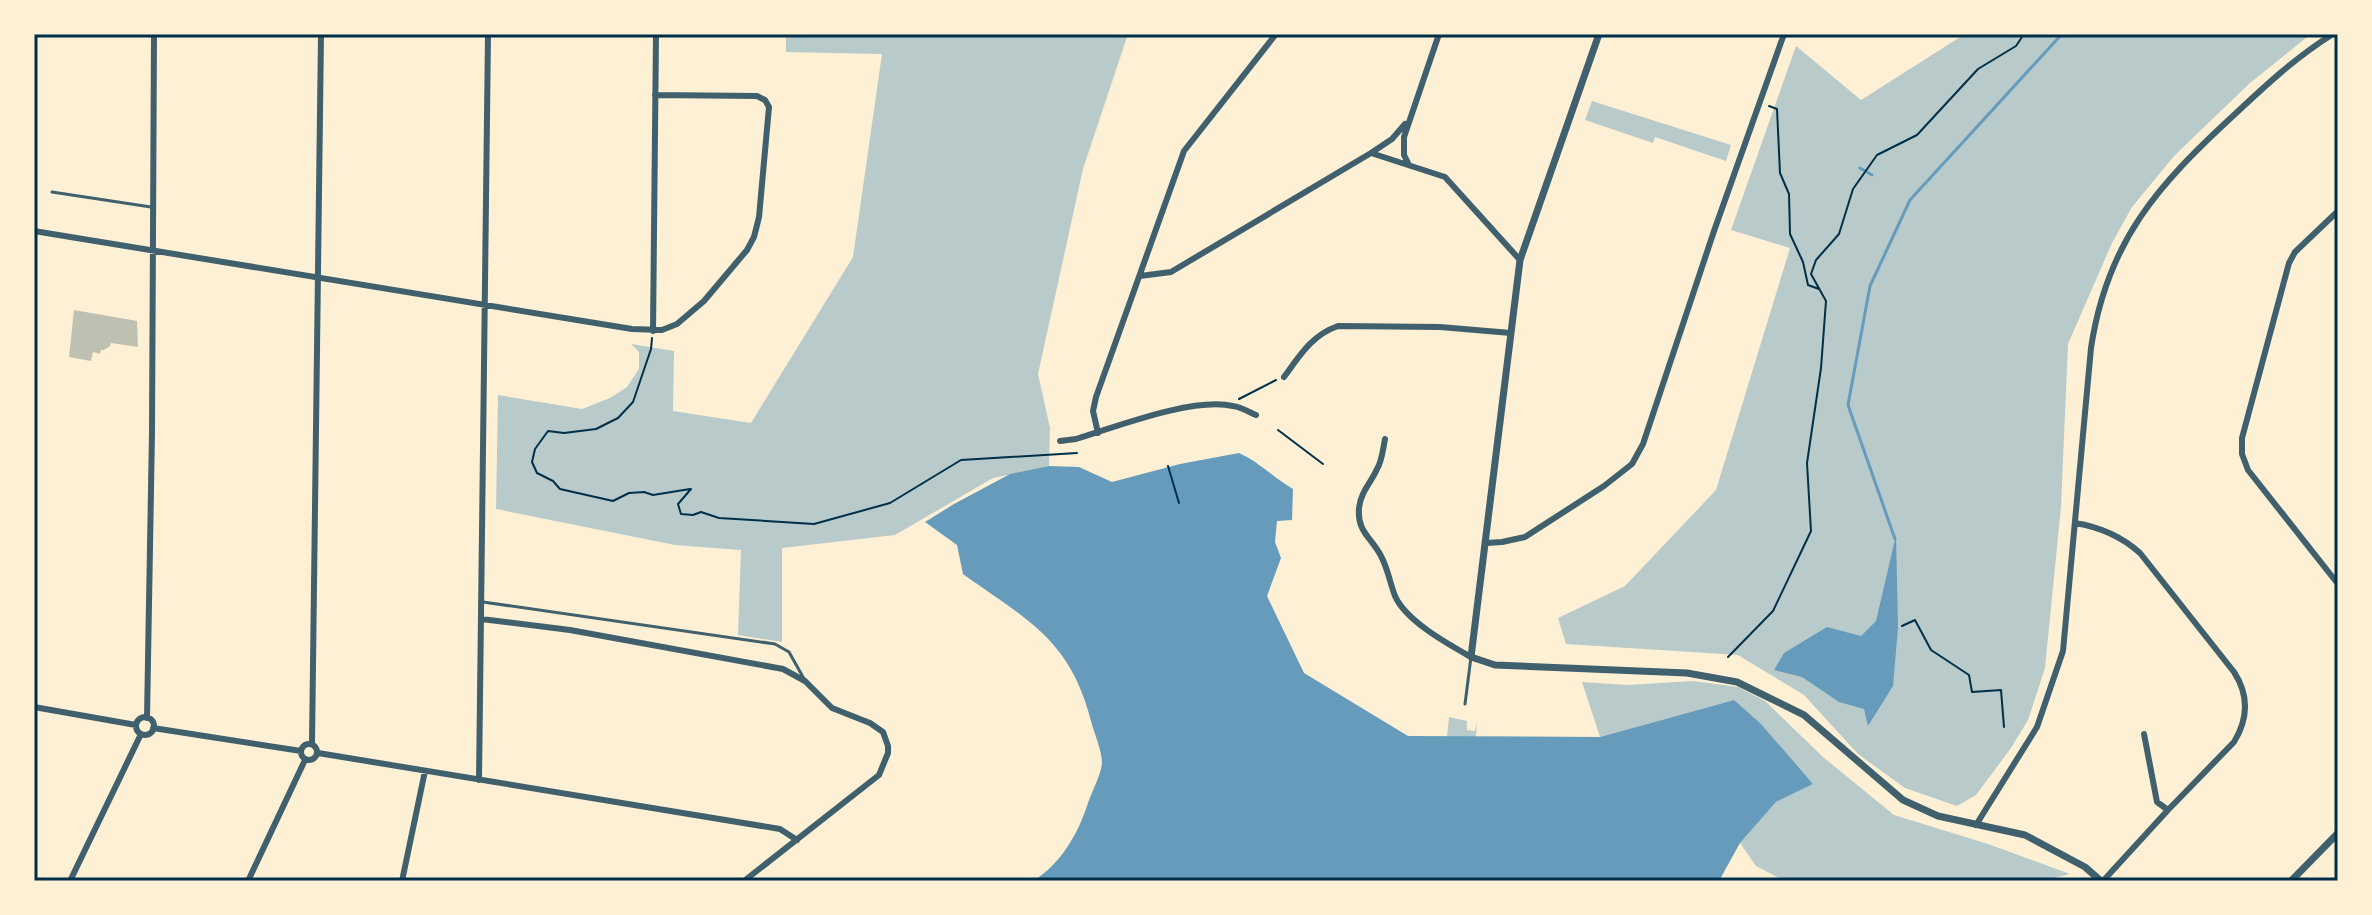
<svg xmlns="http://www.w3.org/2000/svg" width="2372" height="915" font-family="Barlow,sans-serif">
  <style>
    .green { fill: #b9caca }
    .water { fill: #669bbc }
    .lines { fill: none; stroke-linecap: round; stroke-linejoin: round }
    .stream { stroke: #669bbc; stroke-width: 3 }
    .building { fill: #bec0b2 }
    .path { stroke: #003049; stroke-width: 2 }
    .service { stroke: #3f606c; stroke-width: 3 }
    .minor { stroke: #3f606c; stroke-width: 6 }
    .tertiary { stroke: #3f606c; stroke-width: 7 }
    .neatline { fill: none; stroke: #003049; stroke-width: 3 }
  </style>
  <rect width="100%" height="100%" fill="#fdf0d5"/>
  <path class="green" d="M786,34H1128L1083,169L1038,374L1050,428L1049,466L993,478L895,535L782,548V642L738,635L741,550L675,545L496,509L498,395L582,409L610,398L627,387L639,369V352L631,344L674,351L673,411L751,423L853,257L882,54L786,52Z
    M1965,34H2311L2250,83L2175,155L2132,207L2112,243L2068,344L2061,507L2045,668L2028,720L2011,748L1976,795L1957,806L1905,788L1858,754L1804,695L1738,655L1566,644L1558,618L1625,586L1716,490L1790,248L1731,230L1796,46L1861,100Z
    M1592,101L1731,145L1726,161L1655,137L1653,143L1585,120Z
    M1693,681L1738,687L1765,701L1823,757L1894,815L1988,844L2070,874L2041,881H1785L1756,866L1740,843L1776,802L1813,784L1734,700L1600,737L1582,682L1628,685Z
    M1449,717L1467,721V730L1475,731L1477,722L1476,737H1447Z"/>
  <path class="water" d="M1239,453C1259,462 1274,478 1293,489L1292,520L1277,521L1275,542L1281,558L1267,596L1304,673L1408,736L1600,737L1734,700L1761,724L1813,784L1776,802L1740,843L1719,881H1033C1061,864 1078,834 1088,803C1092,791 1101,775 1102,763C1102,750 1094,733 1091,721C1070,639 1027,620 963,574L957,545L925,522L954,504L1010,474L1049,466L1079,467L1112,482L1180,464Z
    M1896,535L1898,628L1893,686L1868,726L1864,709L1839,702L1802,677L1774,670L1784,653L1827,627L1861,636L1876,621Z"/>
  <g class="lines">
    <path class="stream" d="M1860,168L1872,175
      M1895,539L1848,405L1870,286L1910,200L2062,34"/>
  </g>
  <path class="building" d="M74,310L137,321L138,347L111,343L110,346L104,350H101L100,354L93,352L91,361L69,357Z"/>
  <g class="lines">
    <path class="path" d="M1769,106L1777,109L1780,173L1789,194L1790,234L1803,262L1808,285L1819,289
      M652,338L651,349L633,402L618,418L596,429L564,433L548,431L535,449L532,462L537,473L553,481L560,489L613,501L629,493L644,492L653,495L690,489
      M1239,399L1276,380
      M1278,430L1323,464
      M1168,466L1179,503
      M691,489L678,504L681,514L693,515L701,512L719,518L814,524L890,503L961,460L1077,453
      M1902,626L1915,620L1931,650L1969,675L1972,692L2001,690L2004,727
      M1728,657L1773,611L1811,531L1807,463L1821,368L1826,301L1811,274L1816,260L1839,234L1853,189L1877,155L1917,135L1978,69L2016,46L2024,34"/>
    <path class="service" d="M52,192L151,207
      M483,602L775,644L789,652L803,677
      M1465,704L1471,657"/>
    <path class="minor" d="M1371,153L1392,139L1405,124
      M1408,163L1404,155V137L1439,34
      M2338,211L2295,252L2289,263L2242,438V454L2248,470L2338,584
      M34,231L632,329L662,330L677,324L704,301L747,250L754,237L759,217L769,107L765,100L757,96L655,95
      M1140,276L1171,272L1371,153L1445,177L1520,260
      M653,331L656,34
      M1284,377C1300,355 1312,335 1338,326L1440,327L1511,333
      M1098,433L1093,411L1096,397L1184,151L1276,34
      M1385,439C1383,449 1382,461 1377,469C1371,483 1361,491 1359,508C1357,532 1371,537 1381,556C1388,569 1390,583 1395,596C1406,621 1448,644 1471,657
      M1060,441L1076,439C1116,427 1192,397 1233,406C1241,407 1249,412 1256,415
      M2075,523C2100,527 2121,536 2140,553L2234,672C2249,695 2248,719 2234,742L2168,810L2103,881
      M1487,543L1502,542L1525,537L1604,486L1632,464L1643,444L1714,231L1784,34
      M481,619L570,630L783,669L805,681L832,708L870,723L883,732L888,746V753L879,775L744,881
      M34,707L136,725
      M136 726a9 9 0 1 1 18 0a9 9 0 1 1-18 0Z
      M147,718L152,432L154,34
      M153,728L301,751
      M2144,734L2157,802L2168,810
      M301 752a8 8 0 1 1 16 0a8 8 0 1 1-16 0Z
      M312,744L321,34
      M318,753L780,829L797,840
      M479,780L488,34
      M1976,825L2037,727L2063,651L2091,348C2107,241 2158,185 2234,115C2266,85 2296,57 2333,34
      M70,881L141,734
      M248,881L305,760
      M402,881L425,771"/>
    <path class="tertiary" d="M1599,34L1520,260L1471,657L1495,665L1687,673L1737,682L1804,715L1903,800L1938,816L2025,835L2085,867L2101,881
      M2291,881L2338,833"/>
  </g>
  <rect width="2372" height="915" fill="none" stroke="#fdf0d5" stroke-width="72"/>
  <rect x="36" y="36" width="2300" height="843" class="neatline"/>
</svg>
